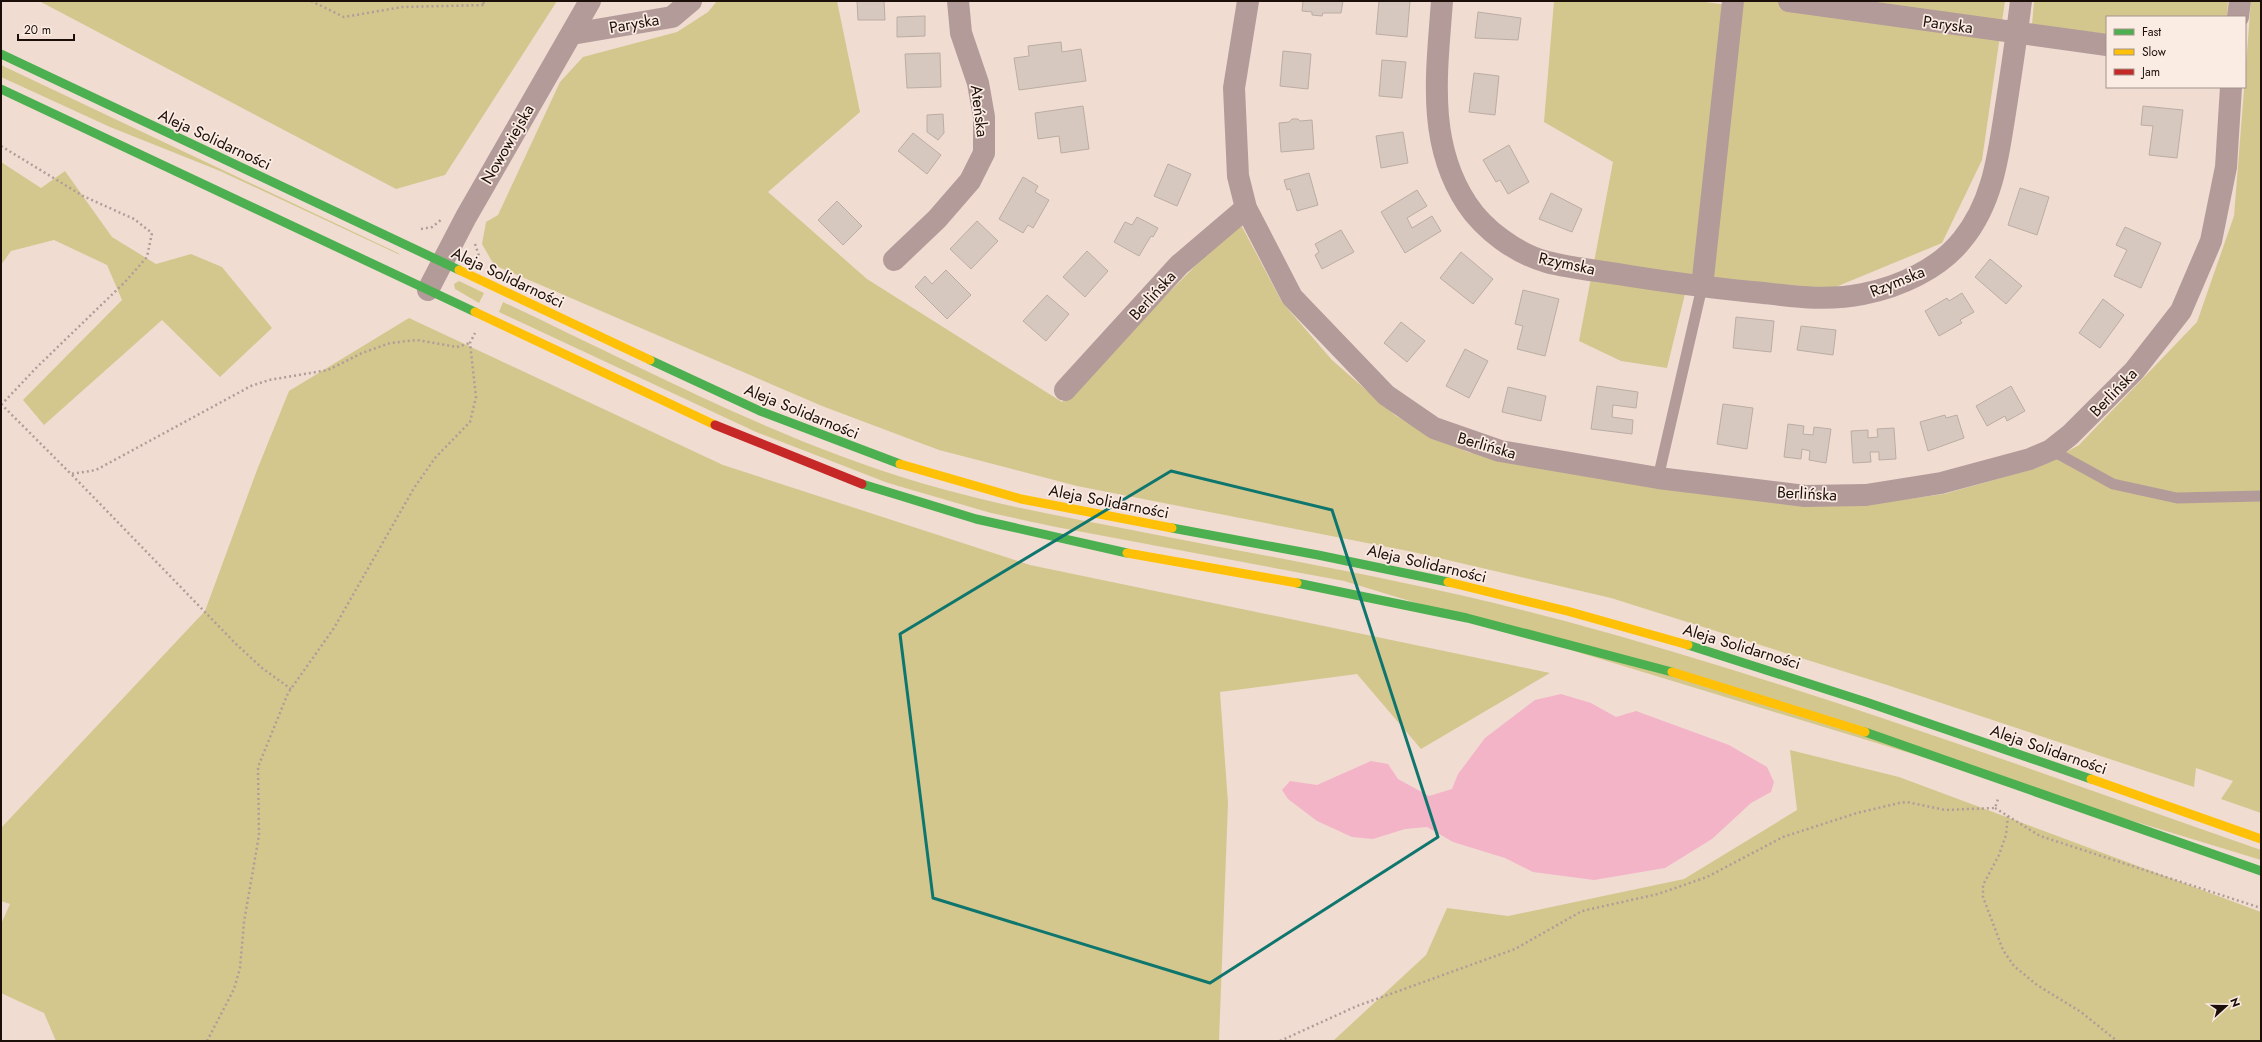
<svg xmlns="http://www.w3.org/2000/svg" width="2262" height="1042" font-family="Jost,sans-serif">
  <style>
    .green { fill: #d4c78e }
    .water { fill: #f3b4c8 }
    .building { fill: #d6c8be; stroke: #bbada3 }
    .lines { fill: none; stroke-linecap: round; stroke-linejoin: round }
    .path { stroke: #b09d99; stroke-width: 2.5; stroke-dasharray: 2 3; stroke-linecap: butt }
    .lane { stroke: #b39b9a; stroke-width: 11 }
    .street { stroke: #b39b9a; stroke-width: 22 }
    .fast { stroke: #4caf50; stroke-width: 9 }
    .slow { stroke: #ffc107; stroke-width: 9 }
    .jam { stroke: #c62828; stroke-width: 9 }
    .marked { fill: none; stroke: #0f766e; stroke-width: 3; stroke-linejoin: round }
    .labels { text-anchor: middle; stroke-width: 3.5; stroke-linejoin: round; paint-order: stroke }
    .street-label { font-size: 16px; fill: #1c0f09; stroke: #faebe3 }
  </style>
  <rect width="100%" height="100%" fill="#f1dcd2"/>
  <path class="green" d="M39,1H557L445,175L396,189Z
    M717,1H837L860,112L768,192L867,279L1062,402L1239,221L1282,302L1332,360L1396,416L1467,452L1652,486L1872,504L1944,494L2037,468L2079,445L2197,322L2234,216L2251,1H2261V813L2221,799L2233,781L2196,768L2194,787L1887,685L1611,598L1413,552L1077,486L939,450L822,406L494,265L482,244L486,222L498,215L560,82L583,57L677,32L708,12Z
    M1554,1H1698L1742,7L1743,1H2005L1982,160L1942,243L1826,291L1685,294L1667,368L1621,361L1579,341L1613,162L1544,122Z
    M2034,1H2228L2227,17H2107V34L2032,25Z
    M1,65L398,253L400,255L220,171L110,127L1,77Z
    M1,162L41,188L65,171L112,237L156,264L191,254L222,267L272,328L220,377L162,320L44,425L23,400L122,300L107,265L54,240L11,251L1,265Z
    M459,281L484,293L479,303L455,289L454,284Z
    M503,302C639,366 776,440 921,483C995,505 1071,518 1147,533C1287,560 1427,584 1565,621C1801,685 2030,769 2261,850V860L1344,581L1056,527L991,513L888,483L756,432L499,312Z
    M409,318L723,465L1030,565L1550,673L1421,749L1357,674L1220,692L1228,803L1219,1041H56L44,1013L1,993V924L10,904L1,901V828L205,611L257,470L289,391Z
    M1790,750L1899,777L2261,912V1041H1333L1426,955L1447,908L1508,916L1684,879L1797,810Z"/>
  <path class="water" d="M1561,694L1591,703L1616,717L1636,711L1729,745L1767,767L1774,782L1771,792L1751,803L1712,839L1665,868L1594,880L1533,872L1505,858L1453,842L1427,827L1405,829L1373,839L1352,837L1317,821L1288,799L1282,790L1290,781L1317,785L1371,761L1388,764L1398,779L1429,796L1452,789L1458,774L1485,738L1535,700Z"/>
  <path class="building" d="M857,1H884L885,20H858Z
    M1303,1H1343L1341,13H1323L1322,16L1312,15V12L1302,11Z
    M1379,1H1410L1407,37L1376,34Z
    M1478,12L1521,18L1518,40L1475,38Z
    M925,16V36L897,37V17Z
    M1061,42L1062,52L1081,49L1086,81L1019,90L1014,58L1029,56L1028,46Z
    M1283,51L1311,54L1308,89L1280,86Z
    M940,53L941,87L907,88L905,54Z
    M1382,60L1406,62L1402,98L1379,96Z
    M1474,73L1499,76L1495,115L1469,112Z
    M1083,106L1089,149L1061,153L1059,136L1038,139L1035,113Z
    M2143,106L2183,110L2177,158L2149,155L2153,126L2141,125Z
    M943,114L944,133L938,140L927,132V115Z
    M1292,119H1298L1300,121L1312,120L1314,149L1281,152L1279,123L1289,122Z
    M1403,132L1408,163L1381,168L1376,136Z
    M913,133L941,155L927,174L898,151Z
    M1509,145L1529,182L1508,194L1500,180L1496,182L1483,160Z
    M1168,164L1191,174L1177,206L1154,196Z
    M1309,173L1318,205L1297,211L1290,189L1287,190L1284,180Z
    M1023,177L1038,186L1035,192L1049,200L1033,228L1028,225L1023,233L999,219Z
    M2020,188L2049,197L2037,235L2008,225Z
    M1417,190L1427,206L1407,218L1412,228L1432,216L1441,231L1405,253L1381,212Z
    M1551,193L1582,209L1572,232L1539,219Z
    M837,201L862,226L843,245L818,220Z
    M1137,217L1158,228L1153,237L1151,236L1139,256L1114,242L1125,222L1132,225Z
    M977,221L998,241L971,269L950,249Z
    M2125,227L2161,243L2141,288L2114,276L2127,250L2116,245Z
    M1341,230L1354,252L1322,269L1315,255L1319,252L1315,244Z
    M1087,251L1108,271L1085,297L1063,277Z
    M1461,252L1493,279L1473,304L1440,278Z
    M1990,259L2022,286L2006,304L1975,277Z
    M946,270L971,295L947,319L915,287L925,276L932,284Z
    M1523,290L1559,299L1545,356L1517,349L1523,326L1515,324Z
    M1962,293L1974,312L1960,320L1962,323L1939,336L1925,311L1947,298L1949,301Z
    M1047,295L1069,314L1046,341L1023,321Z
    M2103,299L2124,315L2100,348L2079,333Z
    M1736,317L1774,321L1771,352L1733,348Z
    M1401,322L1425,341L1407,362L1384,343Z
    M1801,326L1836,330L1833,355L1797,350Z
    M1465,349L1488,361L1469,398L1446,386Z
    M1597,386L1638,392L1636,408L1613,405L1612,417L1633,420L1632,434L1591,429Z
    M2011,386L2025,411L2007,421L2005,416L1987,426L1976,406Z
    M1508,387L1546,396L1541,421L1502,412Z
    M1723,404L1753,408L1747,449L1717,444Z
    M1945,415L1946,418L1957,415L1964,438L1928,451L1920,422Z
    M1788,424L1804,426L1803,434L1813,435L1814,427L1831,429L1826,463L1809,460L1810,451L1802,449L1801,459L1784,457Z
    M1894,428L1896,459L1879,460V452H1870L1871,462L1853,463L1851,431L1868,430V438L1878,437L1877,429Z"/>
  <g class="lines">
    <path class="path" d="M311,1L344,17L402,7L485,5L482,1
      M1,146L83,196L134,219L152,233L147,257L125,282L37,367L2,404
      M421,229L432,227L441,220
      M475,244L479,256
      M1,404L71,474L96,470L251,386L269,380L328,370L362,353L390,343L417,340L457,347L470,343
      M72,475L235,643L262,668L291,689
      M1995,808L2040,836L2261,908
      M2008,816L2006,835L1999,855L1983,885V897L2003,950L2014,966L2037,985L2081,1012L2117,1041
      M207,1041L234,989L240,968L244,922L259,835L258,767L288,693L334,628L414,488L435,458L470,422L476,397L470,343L475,333
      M1280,1041L1357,1006L1515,949L1582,911L1658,894L1707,877L1783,837L1857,813L1899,803L1907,802L1945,810L1995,808L1998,799"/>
    <path class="lane" d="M2051,450L2113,484L2177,498L2261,496
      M1658,478L1702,287"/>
    <path class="street" d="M1248,1L1234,88L1238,176L1246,208L1292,297L1386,395L1434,428L1500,451L1658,478L1805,496L1866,495L1941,483L2030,459L2051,450L2070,435L2134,371L2181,311L2211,241L2226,167L2231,87
      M1442,1C1437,71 1426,142 1467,204C1484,230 1517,254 1547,262C1574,269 1603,271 1630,276C1675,283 1719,289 1764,293C1798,297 1829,301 1863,294C1899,287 1939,269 1962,240C1995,200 1999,149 2007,100C2012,67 2017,34 2021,1
      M1789,1L2107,45
      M2238,17L2240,1
      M572,34L672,17L691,1
      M894,260L937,219L970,181L984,153V117L978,83L961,33L958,1
      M1702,287L1733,1
      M428,290L466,217L590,1
      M1065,390L1179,265L1246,208"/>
    <path class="fast" d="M1,54L459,270
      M1,89L475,312
      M650,360L760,411L900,464
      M862,484L976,519L1127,553
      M1172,528L1318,555L1448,582
      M1297,583L1467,618L1672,672
      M1688,645L1866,702L2091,779
      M1865,732L2261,871"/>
    <path class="slow" d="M459,270L650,360
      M475,312L715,425
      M900,464L1021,499L1172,528
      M1127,553L1297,583
      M1448,582L1567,611L1688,645
      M1672,672L1865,732
      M2091,779L2261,839"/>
    <path class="jam" d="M715,425L862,484"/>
  </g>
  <path class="marked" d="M1171,471L1332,510L1438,837L1210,983L933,898L900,634Z"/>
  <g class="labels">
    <g class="street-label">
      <text transform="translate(634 23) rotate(-10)" y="6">Paryska</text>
      <text transform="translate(1948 24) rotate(8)" y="6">Paryska</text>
      <text transform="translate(980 111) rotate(83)" y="6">Ateńska</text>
      <text transform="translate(215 139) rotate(25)" y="6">Aleja Solidarności</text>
      <text transform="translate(507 144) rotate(-60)" y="6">Nowowiejska</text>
      <text transform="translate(1567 263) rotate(12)" y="6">Rzymska</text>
      <text transform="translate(508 277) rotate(25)" y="6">Aleja Solidarności</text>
      <text transform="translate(1897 281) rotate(-22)" y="6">Rzymska</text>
      <text transform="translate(1152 295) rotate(-48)" y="6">Berlińska</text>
      <text transform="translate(2113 392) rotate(-46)" y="6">Berlińska</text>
      <text transform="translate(802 411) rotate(22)" y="6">Aleja Solidarności</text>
      <text transform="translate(1487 445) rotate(16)" y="6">Berlińska</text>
      <text transform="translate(1807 493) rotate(3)" y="6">Berlińska</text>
      <text transform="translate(1109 501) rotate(11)" y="6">Aleja Solidarności</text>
      <text transform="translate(1427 563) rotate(13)" y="6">Aleja Solidarności</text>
      <text transform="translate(1742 646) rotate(17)" y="6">Aleja Solidarności</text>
      <text transform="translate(2049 749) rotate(19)" y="6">Aleja Solidarności</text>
    </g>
  </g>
  <rect width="2262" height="1042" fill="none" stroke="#1c0f09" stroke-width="4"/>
  <rect x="2106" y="16" width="140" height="72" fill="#faebe3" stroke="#a1938c"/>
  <rect x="2114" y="29" width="20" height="6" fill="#4caf50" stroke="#a1938c"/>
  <text x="2142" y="36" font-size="12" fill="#1c0f09">Fast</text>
  <rect x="2114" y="49" width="20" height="6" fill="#ffc107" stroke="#a1938c"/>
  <text x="2142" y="56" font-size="12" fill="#1c0f09">Slow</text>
  <rect x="2114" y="69" width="20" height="6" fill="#c62828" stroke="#a1938c"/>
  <text x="2142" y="76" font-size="12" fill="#1c0f09">Jam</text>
  <g transform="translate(2226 1006) rotate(69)" stroke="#faebe3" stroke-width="3" paint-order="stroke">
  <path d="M0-3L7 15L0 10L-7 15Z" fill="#1c0f09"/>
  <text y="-6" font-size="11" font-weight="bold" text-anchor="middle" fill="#1c0f09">N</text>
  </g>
  <path d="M18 34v6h56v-6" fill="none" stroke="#1c0f09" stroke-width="2"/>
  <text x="24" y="34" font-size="12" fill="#1c0f09" stroke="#faebe3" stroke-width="3" paint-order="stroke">20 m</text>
</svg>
